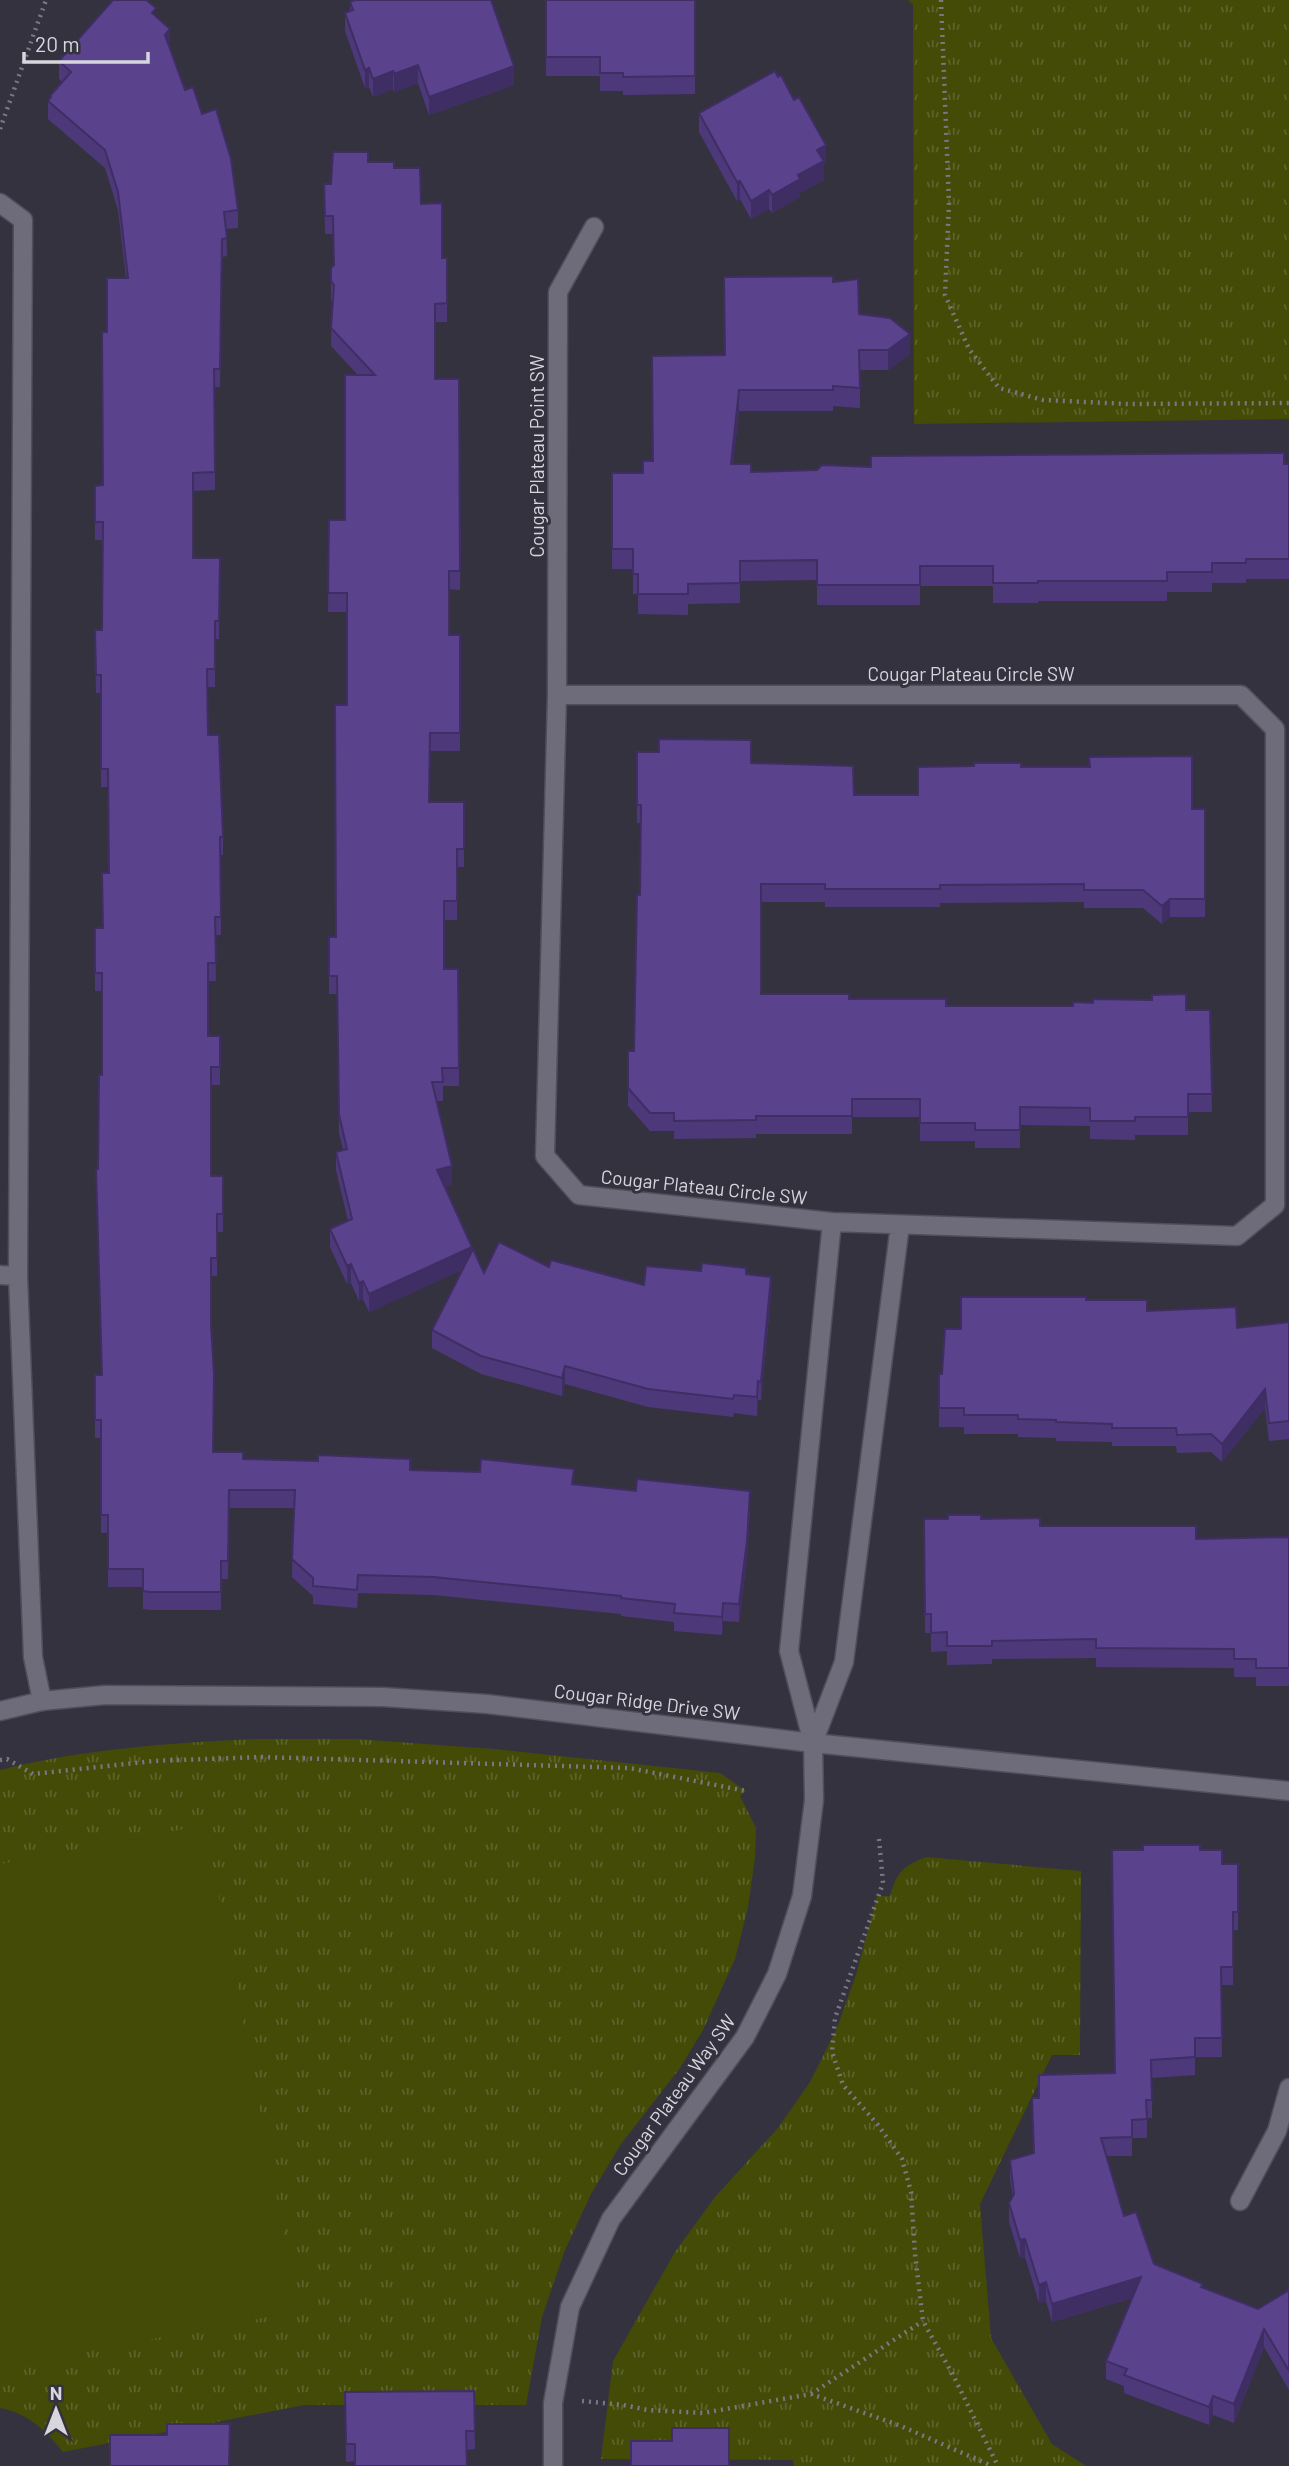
<svg xmlns="http://www.w3.org/2000/svg" width="1289" height="2466" font-family="Barlow,sans-serif">
  <style>
    .park { fill: url(#park-tufts) }
    .garden { fill: #434b07 }
    .lines { fill: none; stroke-linecap: round; stroke-linejoin: round }
    .minor-casing { stroke: #504e5a; stroke-width: 21 }
    .tertiary-casing { stroke: #504e5a; stroke-width: 21 }
    .path { stroke: #7a7883; stroke-width: 4.5; stroke-dasharray: 2 5; stroke-linecap: butt }
    .minor { stroke: #6e6b7a; stroke-width: 18 }
    .tertiary { stroke: #6e6b7a; stroke-width: 18 }
    .wall { fill: #4d3979 }
    .shaded-wall { fill: #3f2e63 }
    .building { fill: #5a428d; stroke: #3f2e63; stroke-width: 2 }
    .labels { text-anchor: middle; stroke-width: 6; stroke-linejoin: round; paint-order: stroke }
    .street-label { font-size: 19px; fill: #d7d6de; stroke: #35323f }
  </style>
  <defs>
    <pattern id="park-tufts" width="24" height="20" patternUnits="userSpaceOnUse" patternTransform="scale(1.75)"><rect width="24" height="20" fill="#434b07"/><path d="M3 7l-1-3M5 7V3M7 7l1-3M15 17l-1-3M17 17v-4M19 17l1-3" fill="none" stroke="#5d642b"/></pattern>
  </defs>
  <rect width="100%" height="100%" fill="#35323f"/>
  <path class="park" d="M908,0H1289V419L914,424L913,5Z
    M258,1739H355L494,1749L720,1773L746,1791L740,1796L756,1828L755,1858L748,1907L735,1959L703,2030L680,2068L621,2144L591,2194L565,2250L542,2317L526,2405H304L63,2452C46,2431 28,2413 0,2408V1770C84,1749 171,1743 258,1739Z
    M926,1857L1081,1871L1080,2055H1052L980,2204L991,2338L1052,2444L1086,2466H794L793,2460L601,2459L613,2361L675,2252L715,2197L778,2128L810,2082L837,2028L856,1975L877,1896H890C897,1872 903,1866 926,1857Z"/>
  <path class="garden" d="M205,1825L299,2311L0,2368V1864Z"/>
  <g class="lines">
    <defs>
      <path id="minor" d="M0,203L23,220L18,1276L33,1657L42,1701
        M557,695H1241L1275,729V1205L1237,1236L832,1222L579,1195L545,1156Z
        M557,695L558,292L594,227
        M0,1275L18,1276
        M813,1743L844,1662L900,1225
        M1240,2201L1277,2131L1289,2088
        M553,2466V2403L570,2307L611,2219L745,2037L777,1974L802,1896L814,1800L813,1743L789,1651L832,1222"/>
      <path id="tertiary" d="M0,1711L42,1701L105,1695L383,1697L487,1704L813,1743L1289,1791"/>
    </defs>
    <use href="#minor" class="minor-casing"/>
    <use href="#tertiary" class="tertiary-casing"/>
    <path class="path" d="M941,0L949,203L945,295L969,349L999,388L1043,400L1128,404L1289,403
      M0,129L46,0
      M0,1760L7,1759L33,1774L153,1761L261,1757L629,1768L746,1791
      M879,1839L883,1883L835,2018L832,2052L843,2085L878,2125L902,2159L911,2192L915,2254L923,2321L954,2377L998,2466
      M811,2394L923,2321
      M582,2401L623,2405L648,2410L703,2413L811,2394L901,2426L992,2466"/>
    <use href="#minor" class="minor"/>
    <use href="#tertiary" class="tertiary"/>
  </g>
  <path class="wall" d="M546,0H695V94L623,95V91H600V76H546Z
    M350,2L514,85L429,115L418,83L394,92L393,89L373,97L369,87L365,88L345,31V13L350,11Z
    M156,16L170,47L185,90L202,114L238,210V228L226,229L227,256L222,257L220,387H215V490L193,491V558H220L219,639H215V687H207L208,735L223,837V855H221V935H215L216,981H208V1036H220V1085H211V1176L223,1214V1232H217V1276H211L213,1452L243,1459L410,1470L574,1484L750,1509L747,1559L739,1622L723,1621L722,1635L674,1631V1622L621,1616V1614L433,1595L358,1593L357,1608L313,1604V1596L292,1577L294,1508H229L228,1579H221V1610H150L143,1609V1587H108V1533H101V1438H95V1375H102L96,1169H98L102,1075V991H95V928H102L109,873L108,787H101V693H96L95,648L102,630L103,540H95V486L103,485L107,332L126,278L118,210L105,168L48,119V101L50,96L62,82L59,79V61Z
    M699,113L826,163L824,164V180L800,193V197L772,213L769,209L751,219L740,199L737,201L699,132Z
    M368,162L394,168L421,204L442,258H447V322H435V379L461,528L460,590L449,589V635H460V751H430L429,802H464V867H457V920H444V969L459,1068V1086H443V1101H437L452,1185L444,1187L472,1251L484,1273L549,1267L644,1285L701,1271L746,1274L771,1295L761,1400H758L757,1416L734,1413L733,1417L648,1407L565,1384L562,1396L481,1374L432,1348V1330L462,1270L369,1312L363,1299L359,1301L351,1283L347,1284L330,1247V1229L348,1221L336,1170V1152L343,1150L339,1133L337,994H329V937H336L347,705V612H328L329,520H345L358,375L331,346L332,302L331,300V268L333,265V234H325L324,184H331Z
    M833,282L859,314L910,354L888,370H860V408L833,406V411H739L733,464L751,472L817,470L871,467L1289,464V579H1246V583H1212V592H1167V601H1038V603H993V586H920V605H817V580L740,581V603L688,604V615L638,614V594H633V569H612V473H643L653,461Z
    M637,752L751,763L854,795H918L1021,767L1192,809H1205V917H1170L1162,924L1143,908H1084V902L940,903V907H825V902H761V994L849,999L946,1006L1210,1010L1212,1112H1188V1135H1135V1140L1090,1139V1126L1020,1125V1148H975V1141H920V1117H852V1134H756V1138L674,1139V1131H650L628,1106V1051H634L640,895L641,823H637Z
    M1086,1300L1237,1328L1289,1322V1439L1269,1441L1265,1408L1222,1462L1211,1452L1177,1453L1176,1446H1112V1442L1056,1441V1438L1018,1437V1434H964V1427H939V1374H942L961,1329Z
    M924,1519H981L1040,1526L1196,1539L1289,1537V1686H1256V1677H1234V1668L1096,1667V1658L992,1659V1664L947,1665V1651L931,1652V1633H925Z
    M1200,1850L1222,1864H1238V1930H1233V1985H1221L1222,2057H1195V2075L1152,2078V2118H1147V2138H1132V2156H1106L1124,2216L1154,2264L1203,2288L1258,2309L1289,2290V2390L1264,2347L1234,2423L1213,2415L1209,2425L1124,2393V2386L1106,2379V2361L1132,2298L1052,2322L1046,2301L1039,2303L1025,2257L1020,2258L1009,2222V2203L1013,2198L1010,2179V2160L1033,2153L1115,2073Z
    M474,2391L475,2449L346,2462L345,2392Z"/>
  <path class="shaded-wall" d="M170,29V47L165,35Z
    M418,65V83L394,92V74Z
    M514,66V85L429,115V97Z
    M369,68V87L365,88V70Z
    M393,71V89L373,97V79Z
    M826,145V163L824,164V180L800,193V197L772,213V195L798,175L817,150Z
    M740,181V199L737,201V182Z
    M769,190V209L751,219V201Z
    M910,334V354L888,370V350Z
    M739,390V411L731,484V464Z
    M1170,899V917L1162,924V906Z
    M452,1166V1185L437,1188V1170Z
    M472,1247V1266L369,1312V1294Z
    M351,1264V1283L347,1284V1266Z
    M771,1277V1295L761,1400V1382Z
    M363,1281V1299L359,1301V1283Z
    M565,1366V1384L562,1396V1378Z
    M758,1381V1400L757,1416V1397Z
    M1265,1389V1408L1222,1462V1444Z
    M750,1491L747,1559L739,1622V1604Z
    M723,1603V1621L722,1635V1617Z
    M1025,2239V2257L1020,2258V2240Z
    M1141,2277V2295L1052,2322V2304Z
    M1046,2282V2301L1039,2303V2285Z
    M1264,2329V2347L1234,2423V2404Z
    M1213,2396V2415L1209,2425V2407Z"/>
  <path class="building" d="M113,0H146L156,8L152,13L170,29L165,35L185,90L193,87L202,114L216,109L231,159L238,210L224,212L227,238L222,239L220,369H214L215,472L193,473V558H220L219,621H215V669H207L208,735H219L223,837H220L221,917H215L216,963H208V1036H220V1067H211V1176H223V1214H217V1258H211V1326L214,1374L213,1452H243V1459L318,1461V1455L410,1459V1470L480,1472L481,1459L574,1469L572,1484L636,1491L637,1479L750,1491L747,1541L739,1604L723,1603L722,1617L674,1613L675,1604L621,1598V1596L433,1577L358,1575L357,1590L313,1586V1578L292,1559L295,1490H229L228,1561H221V1592H150L143,1591V1569H108V1515H101V1420H95V1375H102L96,1169H98L99,1075H102V973H95V928H103L102,873H109L108,769H101V675H96L95,630H102L103,522H95V486L103,485L102,332H107V278H128L118,192L105,150L48,101L51,97L50,96L71,72L59,61Z
    M355,0H491L514,66L429,97L418,65L394,74L393,71L373,79L369,68L365,70L345,13L353,10L350,2Z
    M546,0H695V76L623,77V73H600V57H546Z
    M775,71L778,77L781,75L794,100L799,97L826,145L817,150L824,161L798,175L800,179L772,195L769,190L751,201L740,181L737,182L699,113Z
    M333,152H368V162H394V168H420L421,204L442,203V258H447V303L435,304V379H459L460,571H449V635H460V733H430L429,802H464V849H457V901H444V969H458L459,1068H442L443,1082H432L452,1166L437,1170L472,1247L369,1294L363,1281L359,1283L351,1264L347,1266L330,1229L352,1219L336,1152L347,1149L339,1115L337,976H329V937H336L335,705H347V593H328L329,520H345V375H375L331,328L334,285L331,281V268L334,265L333,216H325L324,184H331Z
    M833,276V282L858,279L859,314L890,318L910,334L888,350H859L860,388L833,386V390H739L731,464H751V472L817,470L822,465L871,467V456L1284,453V464H1289V559H1246V563H1212V572H1167V581H1038V583H993V566H920V585H817V560L740,561V583L688,584V594H638V574H633V549H612V473H643V461H653L652,356L725,355L724,277Z
    M659,739L751,740V763L853,766L854,795H918V767L974,766V763H1021V767H1090L1089,757L1192,756V809H1205V899H1170L1162,906L1143,890H1084V884L940,885V889H825V884H761V994H849V999H946V1006H1073V1002L1093,1003V999L1152,1000V995L1186,994V1010H1210L1212,1094H1188V1117H1135V1121H1090V1108L1020,1107V1130H975V1123H920V1099H852V1116H756V1120L674,1121V1113H650L628,1088V1051H634L637,895H640L641,805H637V752H659Z
    M499,1242L549,1267L551,1260L644,1285L646,1266L701,1271L702,1263L746,1268V1274L771,1277L761,1382L758,1381L757,1397L734,1395L733,1399L648,1389L565,1366L562,1378L481,1356L432,1330L473,1249L484,1273Z
    M961,1297H1086V1300H1147V1311L1236,1307L1237,1328L1289,1322V1421L1269,1423L1265,1389L1222,1444L1211,1434L1177,1435L1176,1428H1112V1424L1056,1422V1420L1018,1419V1415H964V1408H939V1374H942L945,1329H961Z
    M948,1515H981V1519L1040,1518V1526H1196V1539L1289,1537V1668H1256V1659H1234V1649L1096,1648V1639L992,1641V1646H947V1632L931,1633V1614H925L924,1519H948Z
    M1143,1845H1200V1850H1222V1864H1238V1912H1233V1967H1221L1222,2038H1195V2057L1151,2060L1152,2100H1146L1147,2119L1132,2120V2137L1101,2138L1124,2216L1136,2212L1154,2264L1203,2284L1201,2287L1258,2309L1289,2290V2371L1264,2329L1234,2404L1213,2396L1209,2407L1124,2375L1127,2369L1106,2361L1141,2277L1052,2304L1046,2282L1039,2285L1025,2239L1020,2240L1009,2203L1014,2194L1010,2160L1034,2153L1032,2098H1039V2075L1115,2073L1112,1850H1143Z
    M474,2391L475,2431H466L467,2466H355V2444H346L345,2392Z
    M167,2424H230L229,2466H110V2435H167Z
    M672,2428H729V2466H631V2441H672Z"/>
  <g class="labels">
    <g class="street-label">
      <text transform="translate(537 456) rotate(-90)" y="7">Cougar Plateau Point SW</text>
      <text x="971" y="681">Cougar Plateau Circle SW</text>
      <text transform="translate(704 1187) rotate(6)" y="7">Cougar Plateau Circle SW</text>
      <text transform="translate(647 1702) rotate(7)" y="7">Cougar Ridge Drive SW</text>
      <text transform="translate(674 2095) rotate(-54)" y="7">Cougar Plateau Way SW</text>
    </g>
  </g>
  <g transform="translate(56 2410)" stroke="#35323f" stroke-width="5" paint-order="stroke">
  <path d="M0-5L12 26L0 18L-12 26Z" fill="#d7d6de"/>
  <text y="-10" font-size="19" font-weight="bold" text-anchor="middle" fill="#d7d6de">N</text>
  </g>
  <path d="M24 52v10h124v-10" fill="none" stroke="#d7d6de" stroke-width="3.5"/>
  <text x="35" y="52" font-size="21" fill="#d7d6de" stroke="#35323f" stroke-width="5" paint-order="stroke">20 m</text>
</svg>
